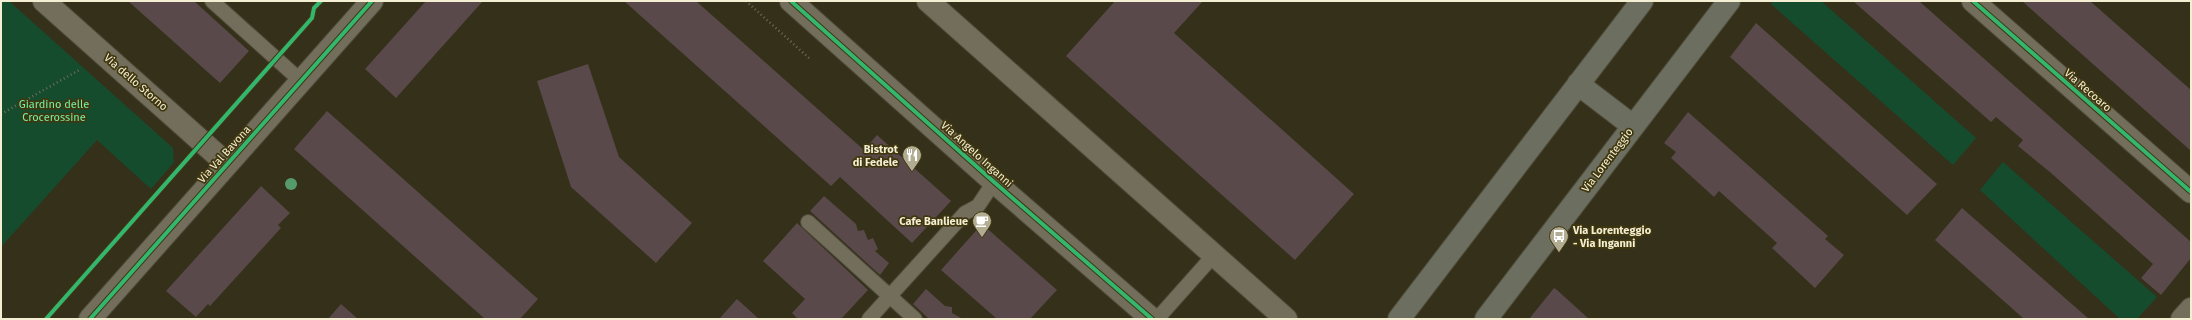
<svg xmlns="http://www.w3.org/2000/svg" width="2192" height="320" font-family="'Fira Sans',sans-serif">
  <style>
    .green { fill: #164c2e }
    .building { fill: #59494a }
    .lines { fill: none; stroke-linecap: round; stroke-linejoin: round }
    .service-casing { stroke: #4f4c3a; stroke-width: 16 }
    .minor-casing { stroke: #4f4c3a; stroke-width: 24 }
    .tertiary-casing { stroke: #4f4c3a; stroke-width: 24 }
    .primary-casing { stroke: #4f4c3a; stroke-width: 24 }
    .path { stroke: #706c5b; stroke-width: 2.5; stroke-dasharray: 1 3; stroke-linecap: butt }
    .service { stroke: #726e5b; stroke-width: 14 }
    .minor { stroke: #726e5b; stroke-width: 22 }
    .tertiary { stroke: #726e5b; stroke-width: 22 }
    .primary { stroke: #6c6e60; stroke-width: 22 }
    .cycleway-casing { stroke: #40370f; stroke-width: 6 }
    .cycleway { stroke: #33b770; stroke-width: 4 }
    .tree { fill: #559b6a }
    .labels { text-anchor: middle; stroke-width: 3.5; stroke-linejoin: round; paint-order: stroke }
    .street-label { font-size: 11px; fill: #f4efd3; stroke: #40370f }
    .park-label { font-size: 11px; fill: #6ff3ab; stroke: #40370f }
    .poi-label { font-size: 11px; font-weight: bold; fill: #f4efd3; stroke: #40370f; text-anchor: end }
  </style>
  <rect width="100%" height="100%" fill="#35301a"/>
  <path class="green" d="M1,1H9L173,148L174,162L151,189L97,140L1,247Z
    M1773,1H1821L1976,138L1953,165L1771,4Z
    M2003,162L2157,297L2137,319H2120L1980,190Z"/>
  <path class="building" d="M128,1H194L249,51L220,83Z
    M426,1H483L396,98L365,69Z
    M624,1H696L864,150L877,135L951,201L912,243L840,177L831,186Z
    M1115,1H1203L1174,33L1354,194L1295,260L1066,56Z
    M1853,1H1919L2191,242V258L2161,295L2141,278L2153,264L2051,173L2018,146L2023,140L1996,117L1991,122Z
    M2022,1H2090L2191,90V151Z
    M1756,23L1937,184L1907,215L1730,57Z
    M588,64L619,157L692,223L656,263L571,187L537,81Z
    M327,111L538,299L520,319H485L294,149Z
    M1688,112L1828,236L1825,239L1844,255L1815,288L1772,248L1777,243L1719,191L1714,197L1671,158L1676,152L1664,143Z
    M261,186L290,213L278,225L281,228L210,306L208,304L196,317L166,291Z
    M824,196L856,224L858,231L864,230L868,240L873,238L878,249L875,251L889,263L880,275L810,211Z
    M1962,208L2089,319H2024L1935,240Z
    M797,223L868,290L841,319H798L792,313L805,299L763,261Z
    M982,224L1057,290L1030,319H997L941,270Z
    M1554,288L1557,290L1589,319H1529Z
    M926,289L945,306L952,307V313L963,319H929L913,304Z
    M737,299L759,319H719Z
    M341,304L358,319H328Z"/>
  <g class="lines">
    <defs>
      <path id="service" d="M212,1L301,81
        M808,222L915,319
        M869,319L965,213L978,206L994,182
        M1157,319L1214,255"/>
      <path id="minor" d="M44,1L227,164
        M1973,1L2191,192
        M90,319L372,1
        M2182,319L2191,309"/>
      <path id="tertiary" d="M791,1L994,182L1152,319
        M928,1L1286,319"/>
      <path id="primary" d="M1578,84L1633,126
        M1399,319L1642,1
        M1486,319L1729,1"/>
    </defs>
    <use href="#service" class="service-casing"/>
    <use href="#minor" class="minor-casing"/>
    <use href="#tertiary" class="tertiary-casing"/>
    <use href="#primary" class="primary-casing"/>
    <path class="path" d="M746,1L810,59
      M1,114L81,69"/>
    <use href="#service" class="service"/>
    <use href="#minor" class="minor"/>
    <use href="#tertiary" class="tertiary"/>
    <use href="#primary" class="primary"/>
    <defs>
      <path id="cycleway" d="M791,1L994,182L1152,319
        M1973,1L2191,192
        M46,319L312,18L314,8L321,1
        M90,319L372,1"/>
    </defs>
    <use href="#cycleway" class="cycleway-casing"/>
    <use href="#cycleway" class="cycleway"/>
  </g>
  <circle class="tree" cx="291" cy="184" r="6"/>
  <defs>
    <symbol id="restaurant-pin" viewBox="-11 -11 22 30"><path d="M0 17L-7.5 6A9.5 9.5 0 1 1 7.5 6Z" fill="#b1ac92" stroke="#40370f"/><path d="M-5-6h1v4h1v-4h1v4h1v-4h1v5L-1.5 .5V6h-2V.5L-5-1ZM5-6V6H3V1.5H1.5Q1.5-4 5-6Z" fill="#fff"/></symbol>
    <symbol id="cafe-pin" viewBox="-11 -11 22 30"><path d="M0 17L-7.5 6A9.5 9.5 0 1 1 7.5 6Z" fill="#b1ac92" stroke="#40370f"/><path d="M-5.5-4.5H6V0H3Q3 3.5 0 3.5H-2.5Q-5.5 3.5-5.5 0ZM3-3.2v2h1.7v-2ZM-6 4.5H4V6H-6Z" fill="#fff"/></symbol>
    <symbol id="bus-pin" viewBox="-11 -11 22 30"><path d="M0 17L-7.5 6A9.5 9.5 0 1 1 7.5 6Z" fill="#b1ac92" stroke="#40370f"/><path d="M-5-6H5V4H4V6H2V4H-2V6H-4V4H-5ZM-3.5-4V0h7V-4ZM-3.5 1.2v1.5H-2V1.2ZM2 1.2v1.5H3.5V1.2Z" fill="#fff"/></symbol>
  </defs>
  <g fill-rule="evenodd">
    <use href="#restaurant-pin" x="901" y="144" width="22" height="30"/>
    <use href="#cafe-pin" x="971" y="210" width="22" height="30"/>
    <use href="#bus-pin" x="1548" y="225" width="22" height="30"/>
  </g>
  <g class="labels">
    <g class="street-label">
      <text transform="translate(136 82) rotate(41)" y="4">Via dello Storno</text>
      <text transform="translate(2088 90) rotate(41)" y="4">Via Recoaro</text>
      <text transform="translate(224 154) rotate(-48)" y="4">Via Val Bavona</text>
      <text transform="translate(977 154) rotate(42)" y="4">Via Angelo Inganni</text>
      <text transform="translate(1607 160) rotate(-53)" y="4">Via Lorenteggio</text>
    </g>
    <g class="park-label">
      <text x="54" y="108">Giardino delle<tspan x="54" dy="13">Crocerossine</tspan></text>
    </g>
    <g class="poi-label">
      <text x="898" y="153">Bistrot<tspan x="898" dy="13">di Fedele</tspan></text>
      <text x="968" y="225">Cafe Banlieue</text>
      <text x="1573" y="234" text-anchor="start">Via Lorenteggio<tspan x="1573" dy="13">- Via Inganni</tspan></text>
    </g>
  </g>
  <rect width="2192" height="320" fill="none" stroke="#f4efd3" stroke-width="4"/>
</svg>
